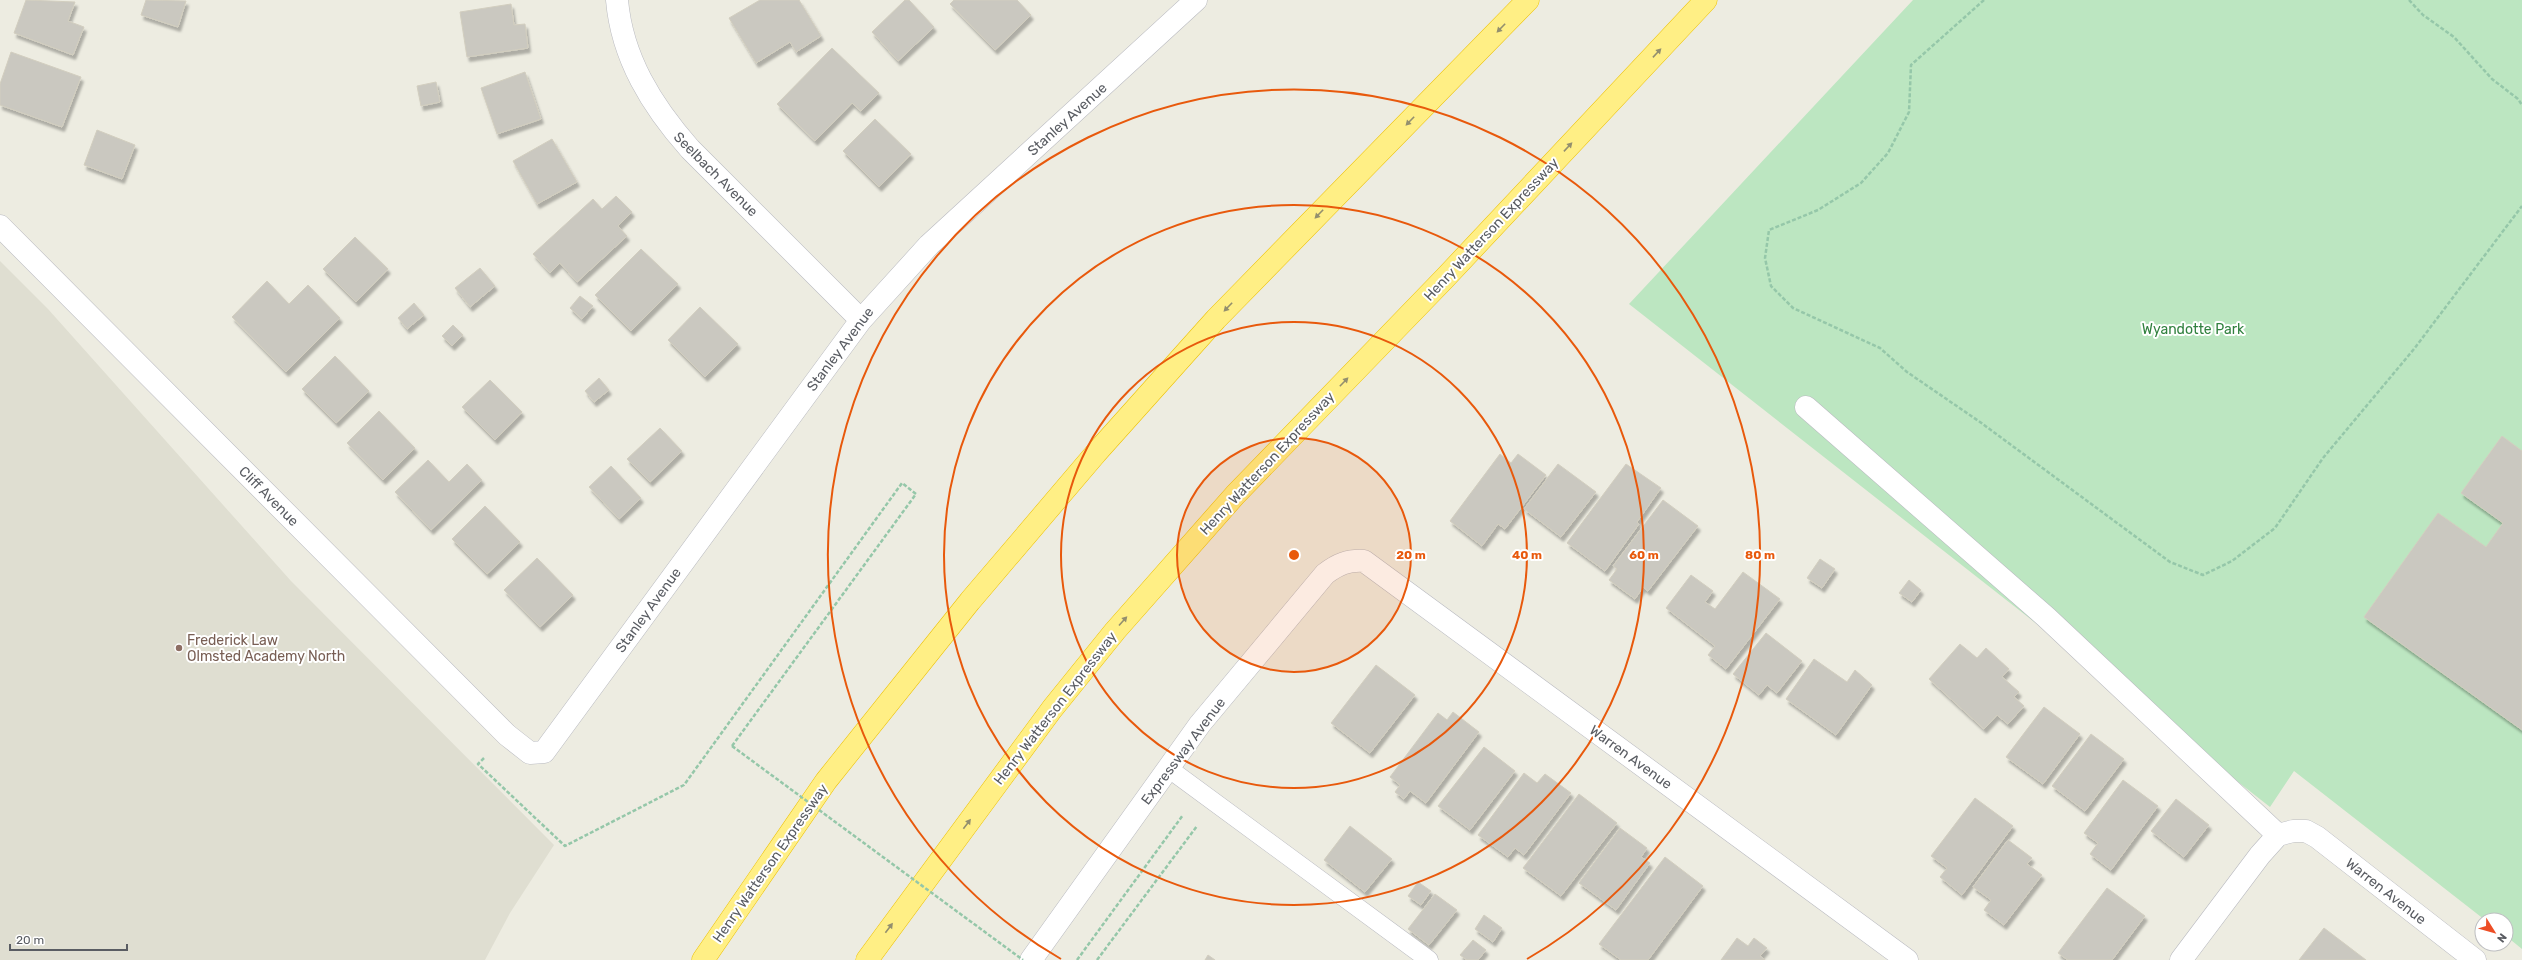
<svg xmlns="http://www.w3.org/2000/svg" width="2522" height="960" font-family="Rubik,sans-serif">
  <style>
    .education { fill: #dfded1 }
    .green { fill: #bce6c1 }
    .building { fill: #cac8c0; stroke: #d2cebf; filter: url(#shadow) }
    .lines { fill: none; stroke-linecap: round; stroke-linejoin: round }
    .lane-casing { stroke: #b9bac0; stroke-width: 19 }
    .street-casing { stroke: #b9bac0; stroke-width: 23 }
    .highway-casing { stroke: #edc000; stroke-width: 23 }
    .path { stroke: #95c7a9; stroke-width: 2.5; stroke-dasharray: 4 2; stroke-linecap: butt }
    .lane { stroke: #fff; stroke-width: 18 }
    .street { stroke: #fff; stroke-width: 22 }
    .highway { stroke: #ffef85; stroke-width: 22 }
    .path-bridge { stroke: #95c7a9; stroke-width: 2.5; stroke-dasharray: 4 2; stroke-linecap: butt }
    .oneway { fill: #938f6e }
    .ring { fill: none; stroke: #e8590c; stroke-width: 2 }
    .education-dot { fill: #8d6e63; stroke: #fff; stroke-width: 1.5 }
    .labels { text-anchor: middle; stroke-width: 4; stroke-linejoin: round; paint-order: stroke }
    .street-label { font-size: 14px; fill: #595c62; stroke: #fff }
    .park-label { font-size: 14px; fill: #31813f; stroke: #fff }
    .education-label { font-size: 14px; fill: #785e54; stroke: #fff; text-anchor: start }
    .centre { fill: #e8590c; stroke: #fff; stroke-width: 2 }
    .ring-label { font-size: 12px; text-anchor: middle; font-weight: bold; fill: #e8590c; stroke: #fff; stroke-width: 4; stroke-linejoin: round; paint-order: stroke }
  </style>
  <defs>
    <filter id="shadow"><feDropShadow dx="2.5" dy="4.5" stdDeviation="1" flood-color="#0004"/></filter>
  </defs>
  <rect width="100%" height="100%" fill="#edece1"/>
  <path class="education" d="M0,261L48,309L291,581L554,845L510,913L485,960H0Z"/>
  <path class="green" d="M1913,0H2522V949L2506,936V920H2485L2294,771L2270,807L1629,304Z"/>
  <path class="building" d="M26,0L75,2L68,21L84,27L73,55L14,33Z
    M146,0L186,1L178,27L141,15Z
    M760,0H799L821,36L796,52L790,42L756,63L729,18Z
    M905,0H909L934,27L898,61L872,32Z
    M954,0H1017L1031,15L995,50L950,4Z
    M511,4L514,25L525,24L528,48L467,57L460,12Z
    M832,48L879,93L861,111L852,103L815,141L777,104Z
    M11,52L81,77L62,127L0,105V84Z
    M525,72L541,119L497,134L481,88Z
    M436,82L440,102L421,106L417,86Z
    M875,119L911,154L879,187L843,151Z
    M97,130L135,145L122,179L84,165Z
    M552,139L577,182L537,204L513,161Z
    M616,196L632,212L618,226L627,236L577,282L560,263L550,273L533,254L593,199L602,209Z
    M355,237L388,269L356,302L323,269Z
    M641,249L678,284L631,331L595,295Z
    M480,268L495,286L470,307L455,288Z
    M267,281L289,304L308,285L340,318L286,372L232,317Z
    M580,296L593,306L582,319L570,308Z
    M414,303L424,315L407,329L398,318Z
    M700,307L738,344L705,377L668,340Z
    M453,325L463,335L452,346L442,336Z
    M335,356L369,391L336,423L302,389Z
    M599,378L609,390L594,402L585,391Z
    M490,380L522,412L495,440L462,407Z
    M379,411L415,448L383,480L347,443Z
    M660,428L682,451L650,482L627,459Z
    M2502,436L2522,451V730L2364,617L2438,513L2486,547L2503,523L2461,493Z
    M1500,454L1511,463L1518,454L1546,475L1505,529L1498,524L1482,546L1450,521Z
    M428,460L449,482L467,464L482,480L431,530L395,492Z
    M1558,464L1596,492L1561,537L1524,509Z
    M1626,464L1661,488L1637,522L1639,524L1605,571L1567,543Z
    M611,466L641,498L619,519L589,487Z
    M1663,500L1698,526L1648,591L1643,587L1635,599L1609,580L1617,569L1613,566Z
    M485,506L520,542L487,574L452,539Z
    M537,558L573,595L540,627L504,590Z
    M1820,559L1835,569L1822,588L1807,578Z
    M1743,572L1780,599L1726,669L1708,655L1715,646L1666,608L1691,575L1713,591L1705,602L1715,609Z
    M1909,580L1921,590L1912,602L1899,593Z
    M1766,633L1802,661L1777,693L1767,685L1759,695L1733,674Z
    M1960,644L1977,658L1986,648L2009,669L2002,677L2019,692L2014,697L2024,706L2008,724L1997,715L1984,729L1929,679Z
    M1814,659L1847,682L1855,670L1872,685L1836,735L1786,699Z
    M1376,665L1415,695L1370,753L1331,723Z
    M2044,707L2080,734L2043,784L2006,757Z
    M1453,712L1479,732L1426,803L1410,791L1404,799L1395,792L1400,785L1390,777L1438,713L1447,720Z
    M2091,734L2124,759L2085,811L2052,786Z
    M1484,747L1515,771L1470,830L1438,806Z
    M1524,773L1537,783L1545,774L1571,793L1524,855L1515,848L1508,857L1478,835Z
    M2123,780L2158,806L2111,870L2090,854L2098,843L2084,833Z
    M1579,794L1617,823L1561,896L1523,868Z
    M1975,798L2013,826L1962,895L1940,877L1947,868L1931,856Z
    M2176,799L2209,825L2184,857L2151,831Z
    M1350,826L1392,859L1365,892L1324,860Z
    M1620,828L1647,848L1641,857L1650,863L1616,910L1579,883Z
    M2008,840L2032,858L2027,864L2042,875L2004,925L1984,910L1991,900L1973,887Z
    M1665,857L1703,886L1648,960H1621L1599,944Z
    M1418,882L1431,891L1421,905L1408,896Z
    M2107,888L2145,916L2112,960H2068L2058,953Z
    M1435,894L1457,910L1429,945L1408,929Z
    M1484,915L1502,928L1493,942L1475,929Z
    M2324,928L2366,960H2299Z
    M1737,938L1748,946L1754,938L1767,948L1760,956L1765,960H1721Z
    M1473,940L1486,950L1478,960H1467L1460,955Z
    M1208,955L1215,960H1205Z"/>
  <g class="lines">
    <defs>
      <path id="lane" d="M1168,768L1429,960"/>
      <path id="street" d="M617,0C622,58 652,106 690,149L861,320
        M0,226L507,735L530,753L544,752L861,320L929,245L1196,0
        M1806,407L2046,617L2278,835
        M1031,960L1200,724L1325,574C1338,564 1348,560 1364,561L1907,960
        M2181,960L2260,855L2278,835L2293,831H2306L2317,837L2475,960"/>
      <path id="highway" d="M703,960L826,781L970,601L1096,453L1216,319L1528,0
        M867,960L1052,709L1115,631L1235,495L1445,278L1706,0"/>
    </defs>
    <use href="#lane" class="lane-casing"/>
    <use href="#street" class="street-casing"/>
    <use href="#highway" class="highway-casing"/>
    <path class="path" d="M1984,0L1911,65L1909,112L1888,153L1861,183L1818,210L1769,230L1765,258L1771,286L1793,308L1880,348L1907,372L1980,422L2170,562L2203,575L2232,561L2275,528L2323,458L2414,349L2522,206
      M2409,0L2423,15L2454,37L2492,79L2518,99L2522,105
      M484,758L478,764L565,846L684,785L902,483L916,494L732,746
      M1077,960L1183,815
      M1097,960L1197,826"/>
    <use href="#lane" class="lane"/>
    <use href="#street" class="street"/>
    <use href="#highway" class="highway"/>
    <path class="path-bridge" d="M732,746L1023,960"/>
  </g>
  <defs><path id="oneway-solid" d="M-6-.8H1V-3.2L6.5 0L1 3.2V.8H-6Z"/></defs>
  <g class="oneway">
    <use href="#oneway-solid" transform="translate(1501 28) rotate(134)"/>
    <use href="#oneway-solid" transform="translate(1657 53) rotate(-47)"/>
    <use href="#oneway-solid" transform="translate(1410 121) rotate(134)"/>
    <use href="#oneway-solid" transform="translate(1568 147) rotate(-47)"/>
    <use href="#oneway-solid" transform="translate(1319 214) rotate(134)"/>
    <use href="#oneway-solid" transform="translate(1228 307) rotate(134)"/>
    <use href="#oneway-solid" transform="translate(1344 382) rotate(-46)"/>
    <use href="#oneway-solid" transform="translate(1123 621) rotate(-48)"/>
    <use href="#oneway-solid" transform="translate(967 824) rotate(-53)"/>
    <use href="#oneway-solid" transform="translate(889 928) rotate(-53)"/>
  </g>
  <circle cx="1294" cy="555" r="117" fill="#e8590c" fill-opacity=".12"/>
  <g class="ring">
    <circle cx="1294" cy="555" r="117"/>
    <circle cx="1294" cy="555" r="233"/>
    <circle cx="1294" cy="555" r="350"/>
    <path d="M1061 959A466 466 0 1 1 1527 959"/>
  </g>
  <circle class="education-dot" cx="179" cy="648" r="4"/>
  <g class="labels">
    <g class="street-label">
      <text transform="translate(1067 119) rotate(-42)" y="5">Stanley Avenue</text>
      <text transform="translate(716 174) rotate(45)" y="5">Seelbach Avenue</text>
      <text transform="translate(1491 229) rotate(-47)" y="5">Henry Watterson Expressway</text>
      <text transform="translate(840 349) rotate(-53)" y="5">Stanley Avenue</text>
      <text transform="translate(1267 463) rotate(-47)" y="5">Henry Watterson Expressway</text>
      <text transform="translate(269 496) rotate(45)" y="5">Cliff Avenue</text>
      <text transform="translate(648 610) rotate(-54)" y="5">Stanley Avenue</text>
      <text transform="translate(1055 708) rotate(-52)" y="5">Henry Watterson Expressway</text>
      <text transform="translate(1183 751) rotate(-53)" y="5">Expressway Avenue</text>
      <text transform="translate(1631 757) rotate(36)" y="5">Warren Avenue</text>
      <text transform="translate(770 863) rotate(-55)" y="5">Henry Watterson Expressway</text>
      <text transform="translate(2386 891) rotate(38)" y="5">Warren Avenue</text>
    </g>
    <g class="park-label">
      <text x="2193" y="334">Wyandotte Park</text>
    </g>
    <g class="education-label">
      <text x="187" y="645">Frederick Law<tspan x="187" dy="16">Olmsted Academy North</tspan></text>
    </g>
  </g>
  <circle cx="1294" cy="555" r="6" class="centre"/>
  <g class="ring-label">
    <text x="1411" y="559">20 m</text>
    <text x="1527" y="559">40 m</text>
    <text x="1644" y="559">60 m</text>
    <text x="1760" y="559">80 m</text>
  </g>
  <g transform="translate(2494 932) rotate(127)"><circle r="19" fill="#ffffff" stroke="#bdbec0"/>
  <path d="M0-3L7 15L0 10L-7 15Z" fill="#ed4e26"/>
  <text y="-6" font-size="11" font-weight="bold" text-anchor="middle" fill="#595c62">N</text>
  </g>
  <path d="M10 944v6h117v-6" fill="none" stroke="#595c62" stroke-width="2"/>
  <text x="16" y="944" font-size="12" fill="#595c62" stroke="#ffffff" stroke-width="3" paint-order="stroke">20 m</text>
</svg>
